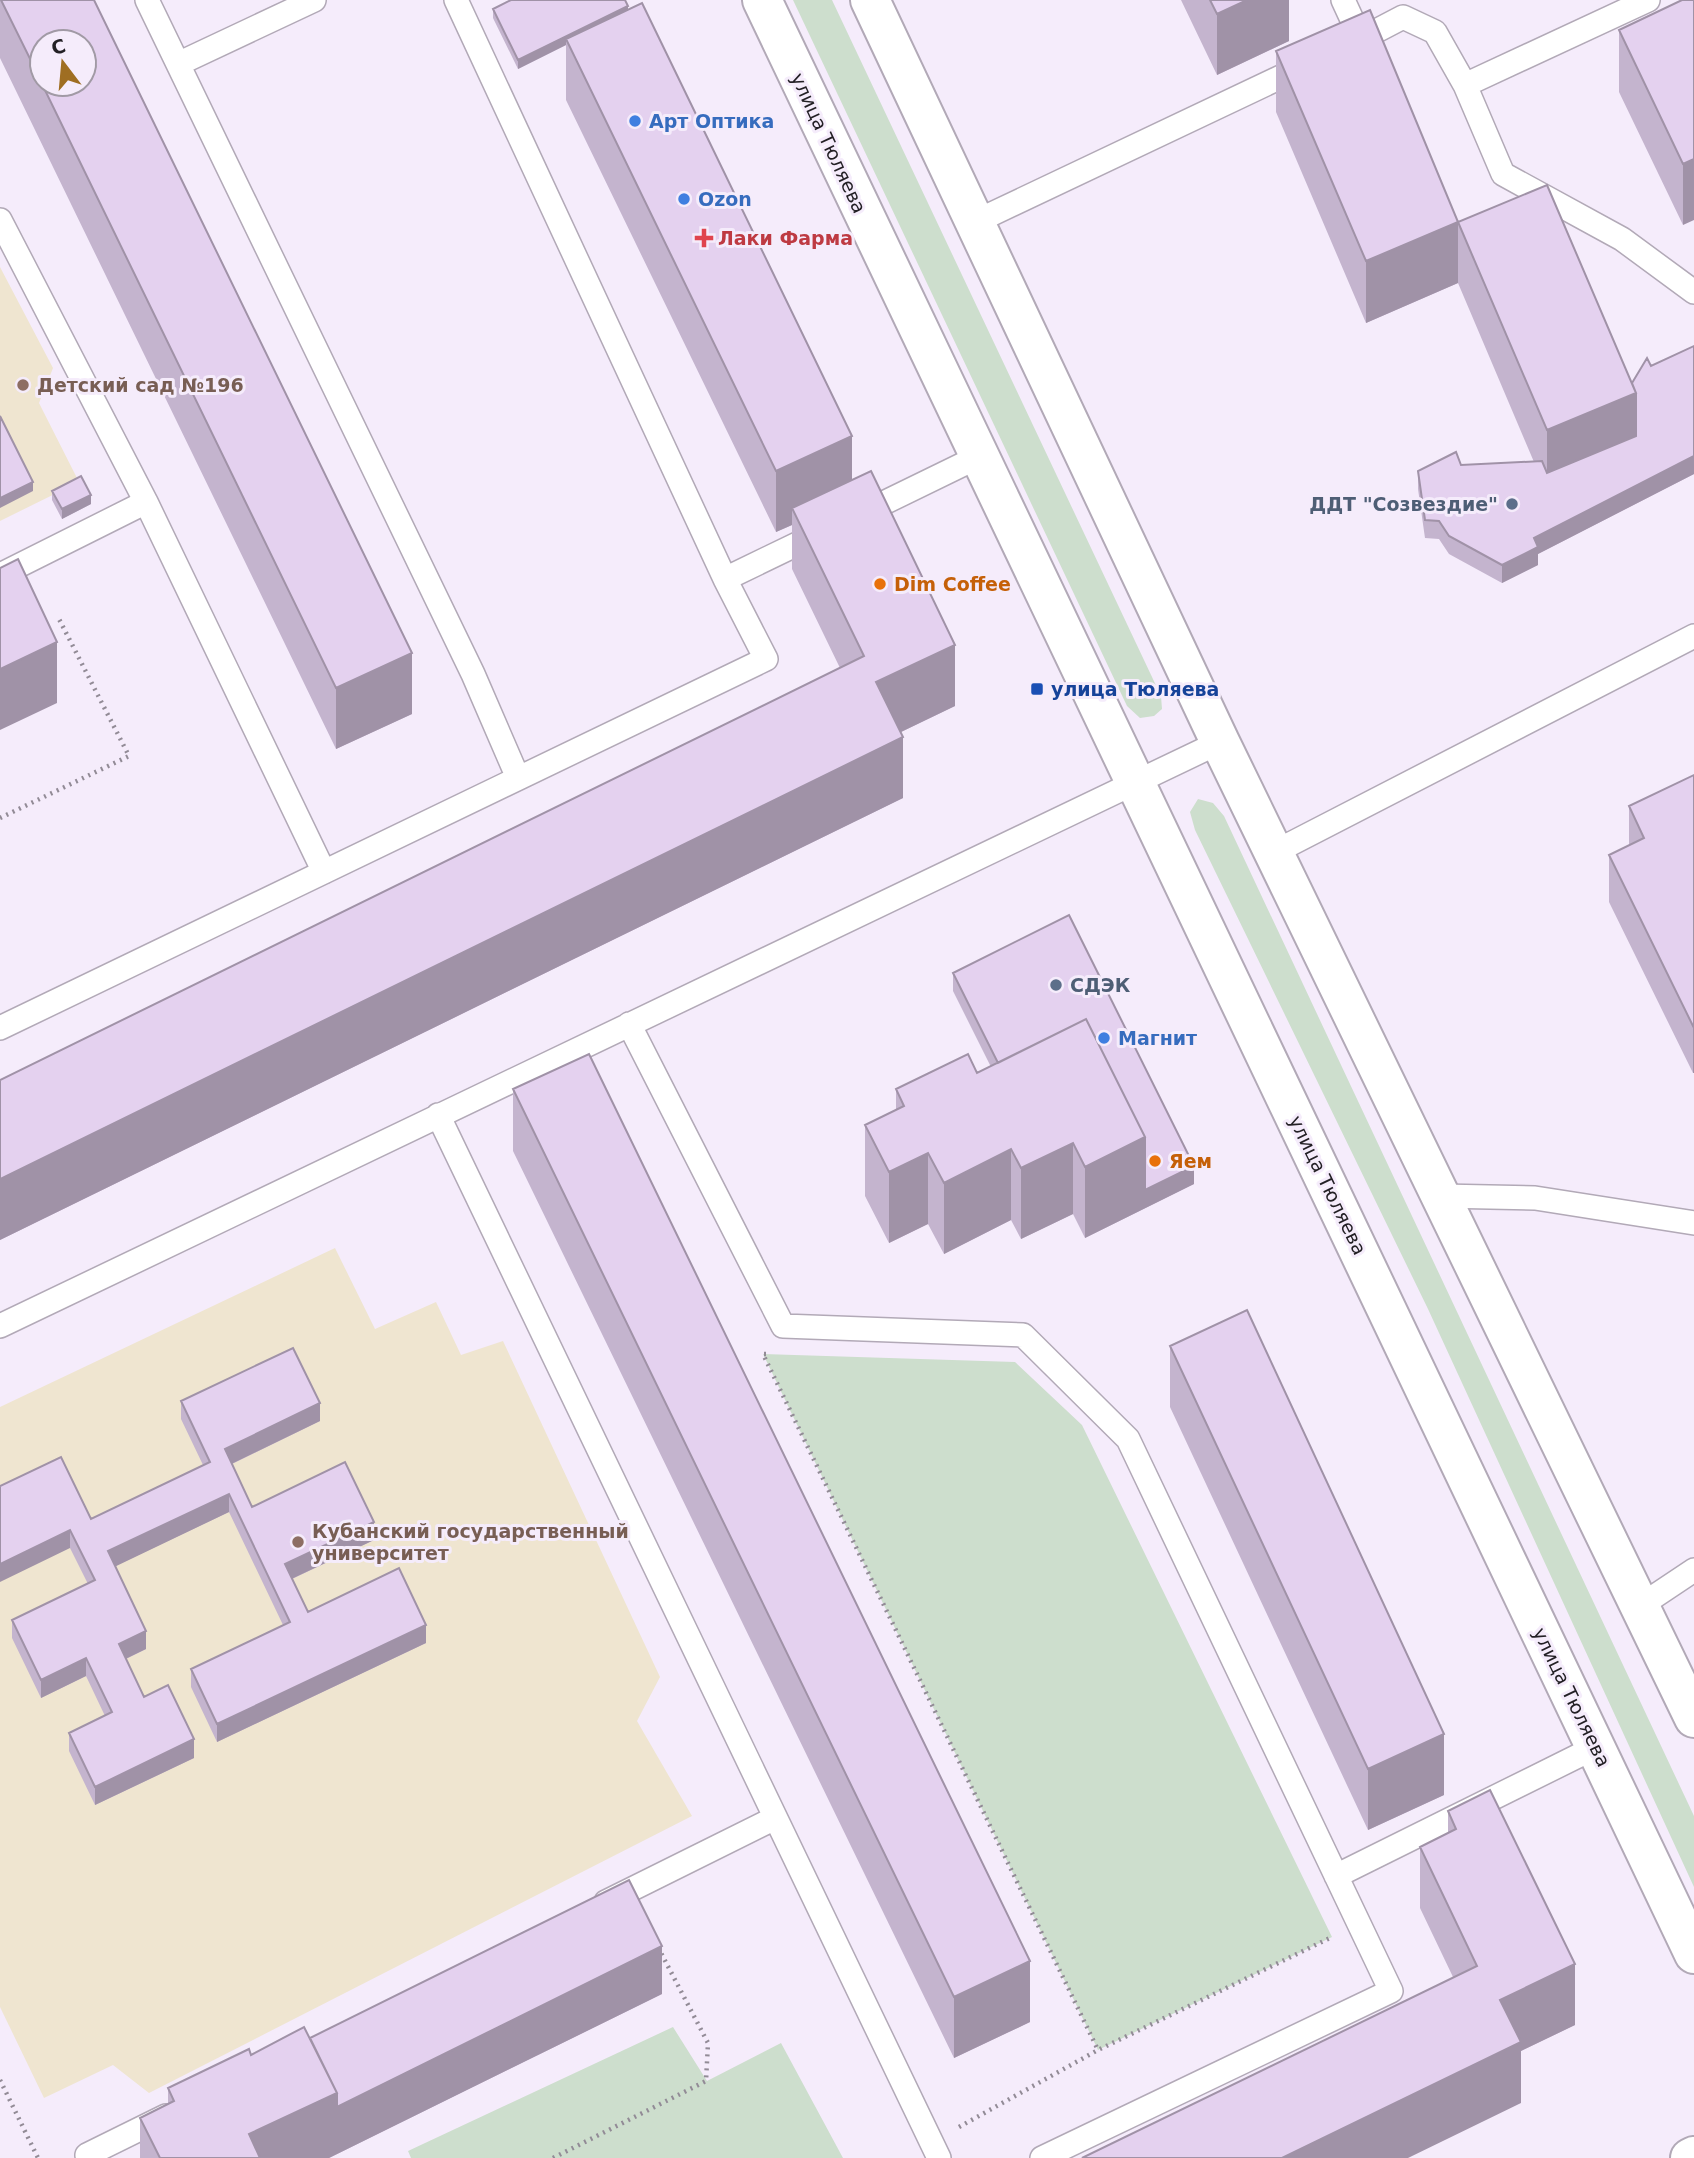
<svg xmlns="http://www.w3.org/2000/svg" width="1694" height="2158" font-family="'DejaVu Sans',sans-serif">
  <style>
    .education { fill: #efe5d0 }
    .green { fill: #cddecd }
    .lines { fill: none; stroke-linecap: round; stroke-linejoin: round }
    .lane-casing { stroke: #b2a9b7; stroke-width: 26 }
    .secondary-casing { stroke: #b2a9b7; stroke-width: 42 }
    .path { stroke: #928b96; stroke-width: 4.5; stroke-dasharray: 2 5; stroke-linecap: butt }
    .lane { stroke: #fff; stroke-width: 23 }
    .secondary { stroke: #fff; stroke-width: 38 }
    .wall { fill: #c4b4ce }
    .shaded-wall { fill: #a092a7 }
    .building { fill: #e4d1ef; stroke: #a092a7; stroke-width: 2 }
    .shop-dot { fill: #3f7fe0; stroke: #f5ecfb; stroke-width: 2.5 }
    .health-dot { fill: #e0444e; stroke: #f5ecfb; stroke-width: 2.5 }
    .education-dot { fill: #8d6e63; stroke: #f5ecfb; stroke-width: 2.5 }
    .service-dot { fill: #5c6f8a; stroke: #f5ecfb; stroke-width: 2.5 }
    .food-dot { fill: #e8710a; stroke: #f5ecfb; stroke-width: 2.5 }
    .transit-dot { fill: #1a4fb4; stroke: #f5ecfb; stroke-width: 2.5 }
    .labels { text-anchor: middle; stroke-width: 6; stroke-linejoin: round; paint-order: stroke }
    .shop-label { font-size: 19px; font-weight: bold; fill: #366cbe; stroke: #f5ecfb; text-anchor: start }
    .street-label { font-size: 19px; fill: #232025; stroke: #f5ecfb }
    .health-label { font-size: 19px; font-weight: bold; fill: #be3a42; stroke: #f5ecfb; text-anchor: start }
    .education-label { font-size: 19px; font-weight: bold; fill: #785e54; stroke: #f5ecfb; text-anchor: start }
    .service-label { font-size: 19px; font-weight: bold; fill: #4e5e75; stroke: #f5ecfb; text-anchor: end }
    .food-label { font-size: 19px; font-weight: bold; fill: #c56008; stroke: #f5ecfb; text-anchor: start }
    .transit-label { font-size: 19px; font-weight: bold; fill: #164399; stroke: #f5ecfb; text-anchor: start }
  </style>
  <rect width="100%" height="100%" fill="#f5ecfb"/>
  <path class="education" d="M0,267L53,368L39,403L79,482L0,521Z
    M335,1248L375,1329L436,1302L461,1355L503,1341L660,1677L637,1721L692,1816L149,2093L113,2065L44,2098L0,2007V1407Z"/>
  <path class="green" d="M793,0H832L1161,696L1162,709L1154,716L1140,718L1127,706Z
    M1198,799L1213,803L1224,816L1694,1816V1887L1428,1309L1195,830L1190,812Z
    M763,1354L1015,1362L1082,1425L1332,1937L1098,2050Z
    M673,2027L707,2081L781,2043L843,2158H411L408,2151Z"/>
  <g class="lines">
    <defs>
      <path id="lane" d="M147,0L473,674L518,778
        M456,0L725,579L818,534
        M1343,0L1361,39L1403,17L1435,32L1465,85L1503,174L1622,239L1694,292
        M178,64L314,0
        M1465,85L1648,0
        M0,220L146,502L324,872
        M975,222L1304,66
        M859,515L978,457
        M0,575L146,502
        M1273,853L1694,636
        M629,1024L783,1326L1023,1335L1128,1439L1391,1991L1042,2158
        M0,1028L766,659L725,579
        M438,1115L939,2158
        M1441,1196L1535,1198L1694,1223
        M0,1326L1220,742
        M1640,1606L1694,1570
        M1336,1876L1596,1747
        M606,1902L775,1818
        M89,2158L87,2155L166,2116"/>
      <path id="secondary" d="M762,0L1694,1954
        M870,0L1220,742L1694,1718
        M1690,2158L1694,2156"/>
    </defs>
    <use href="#lane" class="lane-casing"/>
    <use href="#secondary" class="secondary-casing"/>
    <path class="path" d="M0,818L129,756L59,619
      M766,1354H763L1098,2050
      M0,2080L38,2158
      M959,2127L1098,2050L1332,1937
      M553,2158L706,2081L708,2043L660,1951"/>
    <use href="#lane" class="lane"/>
    <use href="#secondary" class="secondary"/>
  </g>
  <path class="wall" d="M0,0H94L412,714L336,749L0,58Z
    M1181,0H1289V41L1217,75Z
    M1694,0L1683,225L1619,92V30Z
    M493,9L628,10L852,480L955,706L901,732L903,798L0,1240V1080L840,668L792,569V525L776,532L566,100V45L518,69L493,18Z
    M1276,51L1632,383L1651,366L1694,346V474L1538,554V565L1502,583L1449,554L1439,539L1425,538L1418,489V471L1461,465L1534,462L1458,283L1366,323L1276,112Z
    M52,491L91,504L62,519L52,500Z
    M1694,775V1073H1693L1609,902V855L1629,846V806Z
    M953,973L1194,1184L1085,1238L1073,1214L1021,1239L1011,1220L944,1254L928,1224L889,1243L865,1196V1125L896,1110V1089L977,1073L991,1067L953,991Z
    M513,1089L1030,2022L954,2058L513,1151Z
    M1170,1346L1444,1795L1368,1830L1170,1407Z
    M181,1401L320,1421L232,1464L252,1507L374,1540L292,1579L308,1612L426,1643L217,1742L191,1687V1669L283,1625L229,1512L115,1566L146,1649L126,1659L144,1697L194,1758L95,1805L69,1751V1733L105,1716L86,1676L41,1698L12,1638V1620L88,1584L70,1548L0,1486L91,1519L203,1465L181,1419Z
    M1448,1811L1575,2025L1521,2051V2103L1453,1977L1420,1908V1847L1448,1833Z
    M662,1994L329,2158H140V2118L168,2104V2088L251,2055L310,2038Z"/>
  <path class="shaded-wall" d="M1247,0H1289V41L1217,75V14Z
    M628,6V15L566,39V45L518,69V60Z
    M1694,159V220L1683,225V164Z
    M1458,222V283L1366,323V261Z
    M1636,393V454L1547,491V430Z
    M852,436V497L792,508V525L776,532V471Z
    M1694,456V474L1538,554V565L1502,583V565L1534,538Z
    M33,482V491L0,508V498Z
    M91,495V504L62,519V509Z
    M57,642V703L0,730V669Z
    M955,645V706L876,744V682Z
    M412,653V714L336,749V688Z
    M903,737V798L0,1240V1179Z
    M1694,1025V1073H1693V1026Z
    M1145,1137L1194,1166V1184L1085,1238V1167Z
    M1073,1143V1214L1021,1239V1168Z
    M1011,1149V1220L944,1254V1183Z
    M928,1153V1224L889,1243V1172Z
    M320,1403V1421L225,1467V1449Z
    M229,1494V1512L108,1570V1551Z
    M374,1522V1540L285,1582V1564Z
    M70,1530V1548L0,1582V1564Z
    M426,1625V1643L217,1742V1724Z
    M146,1631V1649L119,1662V1644Z
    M86,1658V1676L41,1698V1680Z
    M1444,1734V1795L1368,1830V1769Z
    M194,1739V1758L95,1805V1787Z
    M662,1946V1994L329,2158H249V2134L337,2093Z
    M1030,1961V2022L954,2058V1997Z
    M1575,1964V2025L1521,2051V2103L1408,2158H1282L1500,2000Z"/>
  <path class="building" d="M1,0H94L412,653L336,688L42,84H84V42H42V83Z
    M511,0H625L628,6L518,60L493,9Z
    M1210,0H1247L1217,14Z
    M1682,0H1694V159L1683,164L1619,30Z
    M642,3L852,436L776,471L566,39Z
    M1370,10L1458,222L1366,261L1276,51Z
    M1547,185L1636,393L1547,430L1458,222Z
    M1694,346V456L1534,538L1538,547L1502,565L1449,536L1439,521L1425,520L1418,471L1456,452L1461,465L1542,461L1547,473L1636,436V393L1632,383L1647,358L1651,366Z
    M0,416L33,482L0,498Z
    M871,471L955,645L876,682L903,737L0,1179V1080L864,656L792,508Z
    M81,476L91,495L62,509L52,491Z
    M18,559L57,642L0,669V568Z
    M1694,775V1025L1693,1026L1609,855L1644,838L1629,806Z
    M1069,915L1194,1166L1145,1190V1137L1086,1019L998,1063L953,973Z
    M1086,1019L1145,1137L1085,1167L1073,1143L1021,1168L1011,1149L944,1183L928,1153L889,1172L865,1125L904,1106L896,1089L968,1054L977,1073Z
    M589,1054L1030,1961L954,1997L513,1089Z
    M1247,1310L1444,1734L1368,1769L1170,1346Z
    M293,1348L320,1403L225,1449L252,1507L345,1462L374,1522L285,1564L308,1612L399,1568L426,1625L217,1724L191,1669L290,1622L229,1494L108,1551L146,1631L119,1644L144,1697L168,1685L194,1739L95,1787L69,1733L112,1712L86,1658L41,1680L12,1620L95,1580L70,1530L0,1564V1486L61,1457L91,1519L210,1462L181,1401Z
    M1490,1790L1575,1964L1500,2000L1521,2042L1282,2158H1082L1477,1966L1420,1847L1456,1829L1448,1811Z
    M629,1880L662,1946L337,2107V2093L310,2038Z
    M304,2027L337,2093L249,2134L260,2158H160L140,2118L174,2101L168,2088L249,2049L251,2055Z"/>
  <g class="shop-dot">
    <circle cx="635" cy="121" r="7"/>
    <circle cx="684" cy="199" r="7"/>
    <circle cx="1104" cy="1038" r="7"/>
  </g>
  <path class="health-dot" d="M700.5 227.5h7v7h7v7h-7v7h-7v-7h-7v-7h7z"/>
  <g class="education-dot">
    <circle cx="23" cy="385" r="7"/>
    <circle cx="298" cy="1542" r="7"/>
  </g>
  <g class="service-dot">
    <circle cx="1512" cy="504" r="7"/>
    <circle cx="1056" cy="985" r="7"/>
  </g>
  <g class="food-dot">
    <circle cx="880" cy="584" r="7"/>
    <circle cx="1155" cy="1161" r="7"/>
  </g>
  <rect class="transit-dot" x="1030" y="682" width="14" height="14" rx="3.5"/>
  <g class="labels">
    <g class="shop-label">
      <text x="649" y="128">Арт Оптика</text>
      <text x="698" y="206">Ozon</text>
      <text x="1118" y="1045">Магнит</text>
    </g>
    <g class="street-label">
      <text transform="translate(829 143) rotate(65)" y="7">улица Тюляева</text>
      <text transform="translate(1328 1185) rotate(64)" y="7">улица Тюляева</text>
      <text transform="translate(1572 1697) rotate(64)" y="7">улица Тюляева</text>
    </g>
    <g class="health-label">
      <text x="718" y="245">Лаки Фарма</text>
    </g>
    <g class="education-label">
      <text x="37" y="392">Детский сад №196</text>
      <text x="312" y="1538">Кубанский государственный<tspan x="312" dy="22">университет</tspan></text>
    </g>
    <g class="service-label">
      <text x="1498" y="511">ДДТ "Созвездие"</text>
      <text x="1070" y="992" text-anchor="start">СДЭК</text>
    </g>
    <g class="food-label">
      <text x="894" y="591">Dim Coffee</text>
      <text x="1169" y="1168">Яем</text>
    </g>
    <g class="transit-label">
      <text x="1051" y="696">улица Тюляева</text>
    </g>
  </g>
  <g transform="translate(63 63) rotate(344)"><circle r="33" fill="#f5ecfb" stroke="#a19aa5" stroke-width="2"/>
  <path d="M0-5L12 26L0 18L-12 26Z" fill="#9f6e22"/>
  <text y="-10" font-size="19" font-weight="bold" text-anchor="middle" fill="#232025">С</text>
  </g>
</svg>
